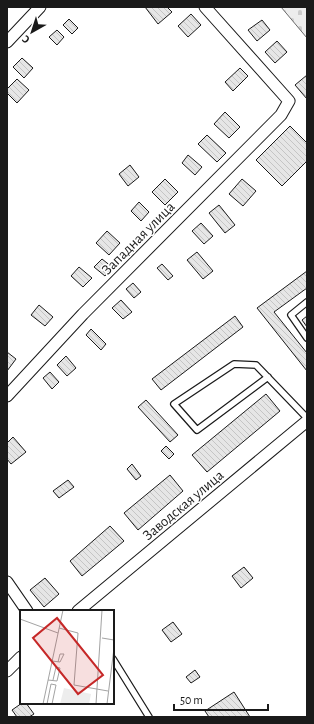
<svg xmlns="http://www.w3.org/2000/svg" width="314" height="724" font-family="'Alegreya Sans',sans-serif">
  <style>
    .cemetery { fill: url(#cemetery-stones); stroke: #6a6a6a }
    .building { fill: url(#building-back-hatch); stroke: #1a1a1a }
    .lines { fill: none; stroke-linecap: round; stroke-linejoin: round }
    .service-casing { stroke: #1a1a1a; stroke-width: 8 }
    .minor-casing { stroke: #1a1a1a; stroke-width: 13 }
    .service { stroke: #fff; stroke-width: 5.5 }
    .minor { stroke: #fff; stroke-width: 11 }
    .labels { text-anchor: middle; stroke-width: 3; stroke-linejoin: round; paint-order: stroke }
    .street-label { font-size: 15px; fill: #1a1a1a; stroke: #fff }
    .inset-road { fill: none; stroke: #a3a3a3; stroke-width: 1 }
    .view { fill: #c62828; fill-opacity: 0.15; stroke: #c62828; stroke-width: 2 }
    .inset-edge { fill: none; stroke: #1a1a1a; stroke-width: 2 }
  </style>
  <defs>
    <pattern id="cemetery-stones" width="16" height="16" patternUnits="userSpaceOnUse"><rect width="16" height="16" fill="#ededed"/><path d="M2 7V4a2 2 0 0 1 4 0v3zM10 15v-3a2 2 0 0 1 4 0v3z" fill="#cbcbcb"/></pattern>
    <pattern id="building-back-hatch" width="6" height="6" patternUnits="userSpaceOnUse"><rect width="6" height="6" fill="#e6e6e6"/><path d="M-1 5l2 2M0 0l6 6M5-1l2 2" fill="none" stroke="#c5c5c5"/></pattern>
  </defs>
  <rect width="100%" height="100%" fill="#fff"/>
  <path class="cemetery" d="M281,7H307V38Z"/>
  <path class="building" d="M145,7H167L172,12L158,24Z
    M191,14L201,25L188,37L178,26Z
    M69,19L78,28L72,34L63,25Z
    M262,20L270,30L257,41L248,30Z
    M57,30L64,37L57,45L49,37Z
    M277,41L287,52L275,63L265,52Z
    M22,58L33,68L24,78L13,67Z
    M240,68L248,76L233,91L225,82Z
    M307,75V99L295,85Z
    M17,79L29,90L17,103L7,93V89Z
    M225,112L240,127L229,138L214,124Z
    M290,126L307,143V161L282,186L256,160Z
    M207,135L226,153L217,162L198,144Z
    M188,155L202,167L195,175L182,163Z
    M130,165L139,177L128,186L119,174Z
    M165,179L178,192L165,205L152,192Z
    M242,179L256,191L243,206L229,194Z
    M139,202L149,212L141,221L131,211Z
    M219,205L235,225L225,233L209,213Z
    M201,223L213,236L204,244L192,231Z
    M107,231L120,243L109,255L96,243Z
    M197,252L213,271L203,279L187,260Z
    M102,259L112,267L105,276L94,267Z
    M162,264L173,276L168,280L157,268Z
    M79,267L92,278L83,287L71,276Z
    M307,271V288L274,312L307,353V371L257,308Z
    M133,283L141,292L134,298L126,289Z
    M121,300L132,312L123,319L112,308Z
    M39,305L53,317L45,326L31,315Z
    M235,316L243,327L161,390L152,379Z
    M307,316V327L302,320Z
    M91,329L106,344L101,350L86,335Z
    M7,352L16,359L7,371Z
    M66,356L76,368L67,376L57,365Z
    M50,372L59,382L52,389L43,378Z
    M266,394L280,411L207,472L192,455Z
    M146,400L178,435L170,442L138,407Z
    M13,437L26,452L11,464L7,459V443Z
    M166,446L174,454L169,459L161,451Z
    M132,464L141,476L136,480L127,469Z
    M170,475L183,491L138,530L124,513Z
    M68,480L74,487L59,498L53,491Z
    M110,526L124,541L82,576L70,561Z
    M244,567L253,578L241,588L232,576Z
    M45,578L59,594L44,607L30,590Z
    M173,622L182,634L171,642L162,630Z
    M195,670L200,677L191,683L186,677Z
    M234,692L250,717H209L205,711Z
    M22,703H26L34,714L29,717H17L12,710Z"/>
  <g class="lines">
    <defs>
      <path id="service" d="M307,302L291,315L307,338
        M268,377L197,430L174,404L234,364L256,365L307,418
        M113,659L149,717"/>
      <path id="minor" d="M7,42L40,7
        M7,396L83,314L281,115L289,101L205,7
        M7,582L27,611
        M78,611L307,421
        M7,671L21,657"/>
    </defs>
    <use href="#service" class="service-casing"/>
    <use href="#minor" class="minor-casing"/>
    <use href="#service" class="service"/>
    <use href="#minor" class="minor"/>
  </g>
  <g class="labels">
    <g class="street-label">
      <text transform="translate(138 238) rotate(-45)" y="5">Западная улица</text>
      <text transform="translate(183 505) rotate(-40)" y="5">Заводская улица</text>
    </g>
  </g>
  <g transform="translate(20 610)">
    <rect width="94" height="94" fill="#fff"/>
    <path d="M44,78L71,84L69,94H40Z" fill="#ededed"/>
    <path class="inset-road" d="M0,9L38,23M39,18L58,23L54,75L88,81M82,28L94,30M32,51L40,52L44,44M38,52L40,44H44M28,70L37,71L40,58L36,57L33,70M23,94L43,0M27,94L31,74L36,75L32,94M76,94L82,0M87,94L94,38"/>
    <path class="view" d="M37,8L83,65L58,84L13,28Z"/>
    <rect width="94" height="94" class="inset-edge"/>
  </g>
  <rect width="314" height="724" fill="none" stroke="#1a1a1a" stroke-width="16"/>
  <g transform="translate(32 32) rotate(219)" stroke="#ffffff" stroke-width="3" paint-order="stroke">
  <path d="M0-3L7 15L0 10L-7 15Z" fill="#1a1a1a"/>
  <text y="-6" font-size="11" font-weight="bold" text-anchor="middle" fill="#1a1a1a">С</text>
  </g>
  <path d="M174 704v6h94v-6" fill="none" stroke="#1a1a1a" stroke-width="2"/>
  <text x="180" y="704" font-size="12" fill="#1a1a1a" stroke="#ffffff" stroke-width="3" paint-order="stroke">50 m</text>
</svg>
